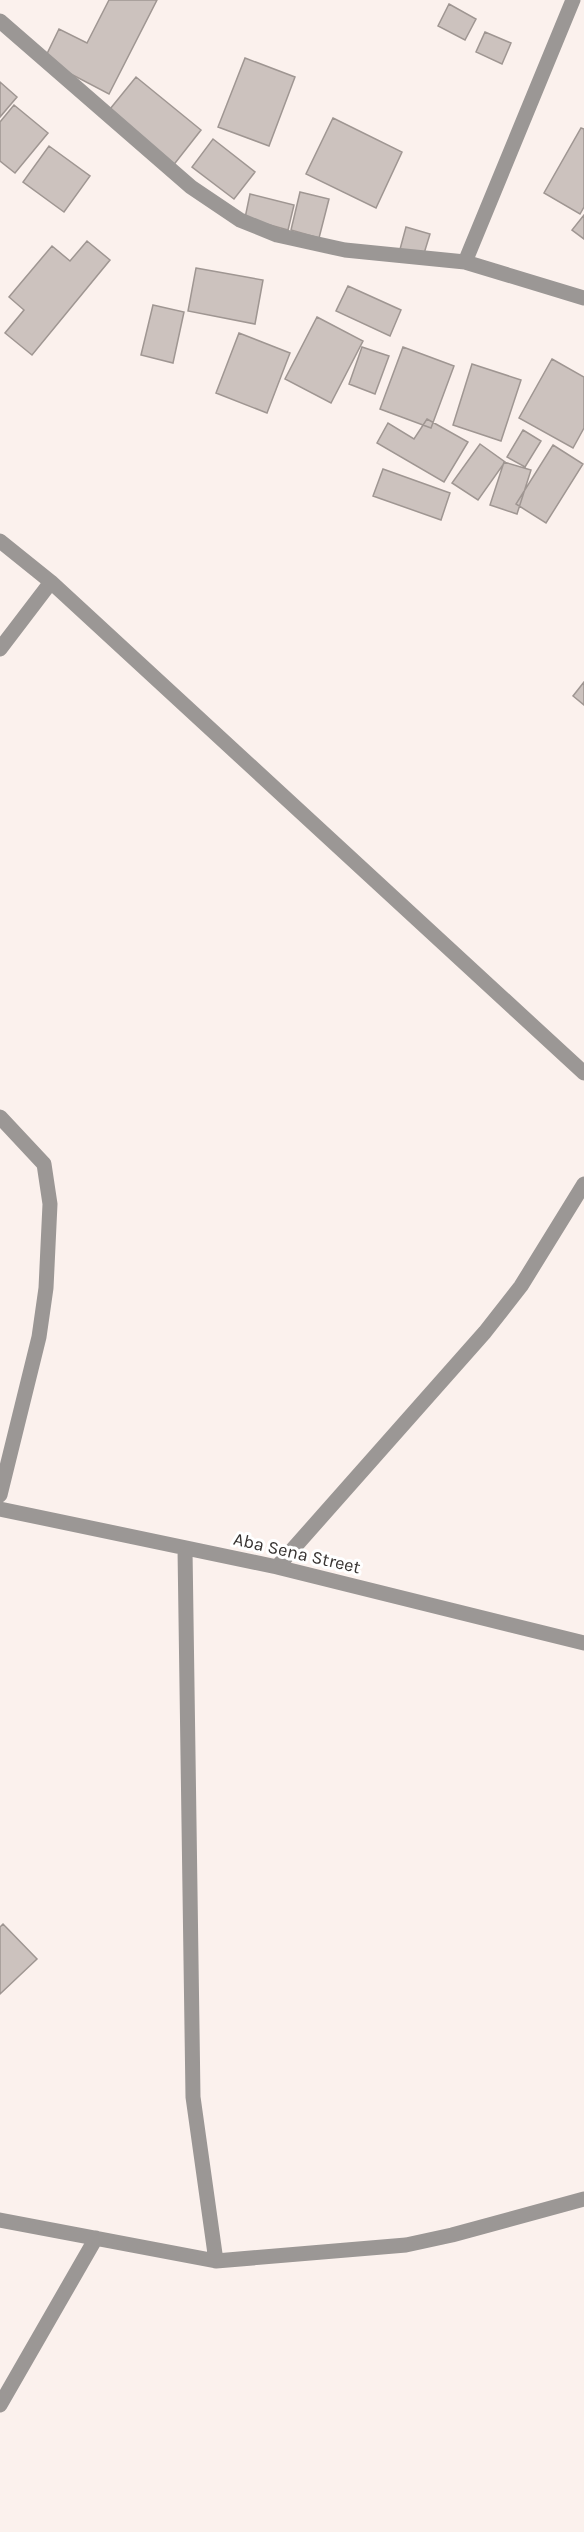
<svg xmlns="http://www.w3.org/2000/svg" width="584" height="2532" font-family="Karla,sans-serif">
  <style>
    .building { fill: #ccc2be; stroke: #9f9692; stroke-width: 1.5 }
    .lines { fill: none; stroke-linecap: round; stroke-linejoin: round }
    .minor { stroke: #9b9795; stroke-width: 15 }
    .labels { text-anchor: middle; stroke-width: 6; stroke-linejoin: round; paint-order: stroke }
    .street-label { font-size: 18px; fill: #363230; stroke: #fff }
  </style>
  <rect width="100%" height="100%" fill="#fbf1ed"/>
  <path class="building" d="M109,0H157L109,94L44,60L59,29L87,43Z
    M449,4L476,19L465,40L438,26Z
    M485,32L511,43L502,64L476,52Z
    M245,58L295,77L269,146L218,127Z
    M136,77L201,130L172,167L106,114Z
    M0,82L17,97L0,117Z
    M14,105L48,133L15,173L0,161V122Z
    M333,118L402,152L376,208L306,174Z
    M581,128L584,129V207L580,214L544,193Z
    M213,139L255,172L234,199L192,167Z
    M49,146L90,176L64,212L23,182Z
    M300,192L329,199L319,238L291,230Z
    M250,194L294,205L288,230L245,218Z
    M584,215V239L572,230Z
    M406,227L430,234L422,260L399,253Z
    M87,241L110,260L32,355L5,333L24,310L9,297L52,246L70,261Z
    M196,268L263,280L255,324L188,311Z
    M348,286L401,310L390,336L336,311Z
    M153,305L184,312L173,363L141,355Z
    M317,317L363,341L331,403L285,379Z
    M239,333L290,353L267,413L216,393Z
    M362,347L389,356L375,394L349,384Z
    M403,347L454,366L431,428L380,409Z
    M552,359L584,377V428L573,448L519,418Z
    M472,364L521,380L501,441L453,425Z
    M427,419L468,442L444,482L377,443L388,423L414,439Z
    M523,430L541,441L525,467L507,457Z
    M480,444L505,462L478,500L452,483Z
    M553,445L583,464L546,523L516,504Z
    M504,462L531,470L517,514L490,505Z
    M383,469L450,493L441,520L373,496Z
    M584,682V705L573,696Z
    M3,1924L37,1959L0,1994V1927Z"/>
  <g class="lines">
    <path class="minor" d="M0,21L191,187L240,220L277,235L345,250L465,262L584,298
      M465,262L573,0
      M0,541L51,582L584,1073
      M0,649L51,582
      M0,1117L44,1164L50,1204L46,1288L39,1337L0,1495
      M0,1509L277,1567L584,1643
      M185,1549L193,2097L216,2261
      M277,1567L485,1332L521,1286L584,1184
      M0,2220L216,2261L406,2245L452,2235L584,2199
      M0,2405L96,2238"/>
  </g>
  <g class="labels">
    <g class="street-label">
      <text transform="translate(297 1553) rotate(13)" y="6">Aba Sena Street</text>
    </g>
  </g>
</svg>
